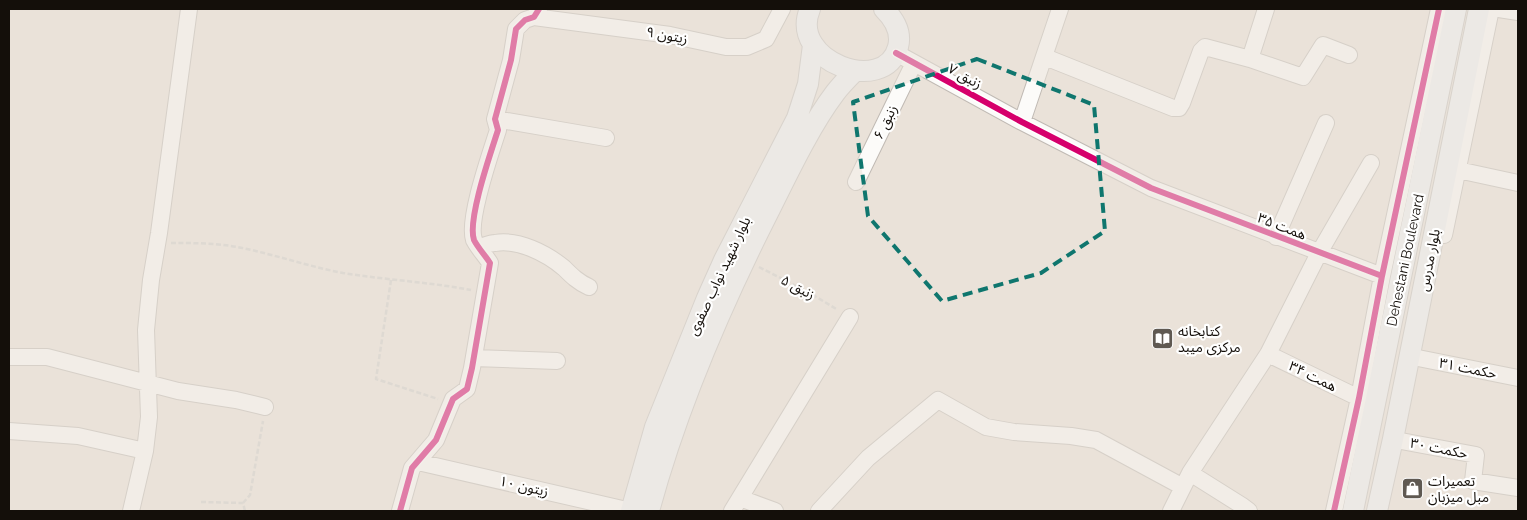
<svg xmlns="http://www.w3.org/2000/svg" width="1527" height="520" font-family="Raleway,'Noto Sans Arabic',sans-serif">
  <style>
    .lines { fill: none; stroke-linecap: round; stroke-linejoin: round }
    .minor-casing { stroke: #c0bab4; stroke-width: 18 }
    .major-casing { stroke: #c4c0bc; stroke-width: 22 }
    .path { stroke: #d0cecb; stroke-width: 2.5; stroke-dasharray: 5 2.5; stroke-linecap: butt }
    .minor { stroke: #fcfbf9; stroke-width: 16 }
    .major { stroke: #f0f1f3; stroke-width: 20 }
    .cycleway-casing { stroke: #fff; stroke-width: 9 }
    .cycleway { stroke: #d6006c; stroke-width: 6 }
    .marked { fill: none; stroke: #0f766e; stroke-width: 4; stroke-dasharray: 10 6; stroke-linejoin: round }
    .labels { text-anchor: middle; stroke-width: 4.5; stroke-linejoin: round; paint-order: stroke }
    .street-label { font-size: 14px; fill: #140f0a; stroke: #fff }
    .poi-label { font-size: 14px; fill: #140f0a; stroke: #fff; text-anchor: start }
  </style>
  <rect width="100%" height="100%" fill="#eae2d9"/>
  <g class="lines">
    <defs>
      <path id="minor" d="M1499,9L1518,12
        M534,17L670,35L726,47H747L766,39L782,9
        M896,53L1022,122L1151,188L1382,276
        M1045,57L1173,108H1179L1182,103L1201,51L1205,47L1250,59L1303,77L1323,45L1349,55
        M1250,59L1266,9
        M495,119L606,138
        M1022,122L1060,9
        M1458,170L1518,183
        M856,182L914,63
        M1444,235L1491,9
        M1276,237L1326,123
        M480,247C484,246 490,243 495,243C518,239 546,253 564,268C572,276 578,282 589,287
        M1268,354L1359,398
        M9,357H47L178,391L236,400L265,407
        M474,358L557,361
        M1418,358L1518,378
        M9,431L78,436L145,451
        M1401,441L1476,455L1473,481L1518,488
        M418,462L631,511
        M1190,473L1241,505L1249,511
        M740,498L775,511
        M131,511L145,451L149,417L146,330L151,280L159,233L189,9
        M400,511L412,468L436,440L453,399L467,389L472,368L490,263C485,255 478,248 474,240C467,220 491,152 498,130L495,119L511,60L516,29L525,20L534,17L539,9
        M732,511L850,317
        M819,511L868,458L938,400L986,427L1014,432L1071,436L1096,440L1183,487
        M1171,511L1190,473L1268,354L1319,253L1371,163
        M1334,511L1359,398L1382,276L1439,9"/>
      <path id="major" d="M810,9C788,61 885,97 898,47C902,32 894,19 884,9
        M631,511L655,427L707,298L724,260L797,118L808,84L813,45
        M649,511C677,407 720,308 768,213C787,175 810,126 835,93C841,85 848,78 855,71
        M1353,511L1456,9
        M1377,511L1393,439L1479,9"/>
    </defs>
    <use href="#minor" class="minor-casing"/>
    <use href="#major" class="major-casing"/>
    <path class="path" d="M171,243C196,243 222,243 247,249C279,256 311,267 343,273C386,280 429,282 471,290
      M759,267L808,292L838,310
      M391,280L376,379L438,399
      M201,502L243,503L245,511
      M243,503L250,495L263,421"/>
    <use href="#minor" class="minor"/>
    <use href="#major" class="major"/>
    <defs>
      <path id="cycleway" d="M896,53L1022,122L1151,188L1382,276
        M400,511L412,468L436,440L453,399L467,389L472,368L490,263C485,255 478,248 474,240C467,220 491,152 498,130L495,119L511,60L516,29L525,20L534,17L539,9
        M1334,511L1359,398L1382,276L1439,9"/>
    </defs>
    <use href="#cycleway" class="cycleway-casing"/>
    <use href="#cycleway" class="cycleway"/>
  </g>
  <path d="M0 0H1527V520H0ZM977,59L1094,105L1105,231L1041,273L942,301L868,216L853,102Z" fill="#eae2d9" fill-opacity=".55" fill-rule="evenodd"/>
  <path class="marked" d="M977,59L1094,105L1105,231L1041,273L942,301L868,216L853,102Z"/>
  <defs>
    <symbol id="library-square" viewBox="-11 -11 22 22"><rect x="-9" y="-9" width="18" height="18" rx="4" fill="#5f5952" stroke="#fff"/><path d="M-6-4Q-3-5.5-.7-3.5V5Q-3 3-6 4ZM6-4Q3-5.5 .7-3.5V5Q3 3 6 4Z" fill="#fff"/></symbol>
    <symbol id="shop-square" viewBox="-11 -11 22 22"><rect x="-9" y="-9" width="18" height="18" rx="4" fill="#5f5952" stroke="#fff"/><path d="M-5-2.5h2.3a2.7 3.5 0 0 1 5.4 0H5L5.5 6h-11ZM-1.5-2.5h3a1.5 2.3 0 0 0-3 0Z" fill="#fff"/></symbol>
  </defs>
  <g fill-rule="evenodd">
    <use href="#library-square" x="1150" y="326" width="25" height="25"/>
    <use href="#shop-square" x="1400" y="476" width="25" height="25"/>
  </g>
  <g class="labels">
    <g class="street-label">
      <text transform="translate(667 35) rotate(10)" y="5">زیتون ۹</text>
      <text transform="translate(965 76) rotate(29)" y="5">زنبق ۷</text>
      <text transform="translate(885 122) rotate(-64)" y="5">زنبق ۶</text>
      <text transform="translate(1282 226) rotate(21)" y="5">همت ۳۵</text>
      <text transform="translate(1405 260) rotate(-78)" y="5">Dehestani Boulevard</text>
      <text transform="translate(1429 260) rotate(-79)" y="5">بلوار مدرس</text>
      <text transform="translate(719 276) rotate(-65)" y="5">بلوار شهید نواب صفوی</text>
      <text transform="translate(798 287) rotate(28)" y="5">زنبق ۵</text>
      <text transform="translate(1468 368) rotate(11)" y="5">حکمت ۳۱</text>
      <text transform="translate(1313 376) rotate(26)" y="5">همت ۳۴</text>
      <text transform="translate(1439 448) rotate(11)" y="5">حکمت ۳۰</text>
      <text transform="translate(524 486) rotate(13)" y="5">زیتون ۱۰</text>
    </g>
    <g class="poi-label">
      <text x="1178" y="336">کتابخانه<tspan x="1178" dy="16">مرکزی میبد</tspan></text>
      <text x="1428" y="486">تعمیرات<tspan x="1428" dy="16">مبل میزبان</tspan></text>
    </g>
  </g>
  <rect width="1527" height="520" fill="none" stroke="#140f0a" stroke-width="20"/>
</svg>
